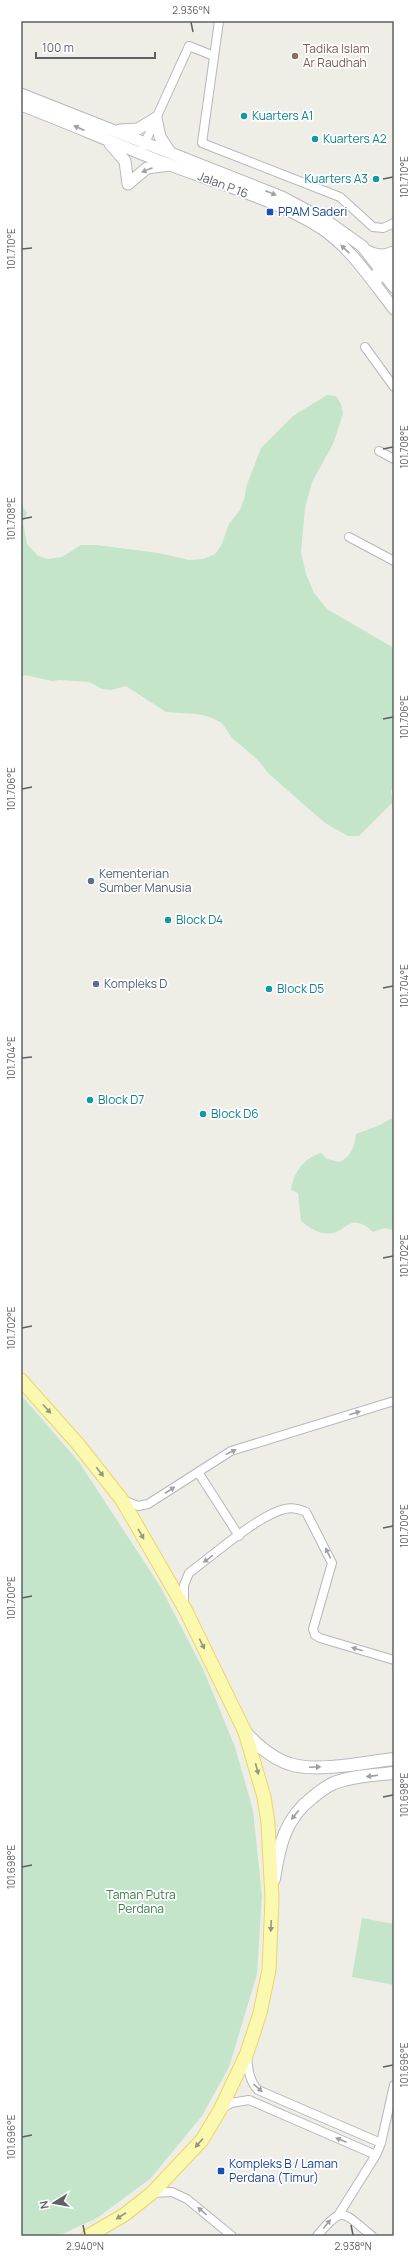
<svg xmlns="http://www.w3.org/2000/svg" width="415" height="2257" font-family="Manrope,sans-serif">
  <style>
    .green { fill: #c4e5c9 }
    .lines { fill: none; stroke-linecap: round; stroke-linejoin: round }
    .minor-casing { stroke: #b6b7bc; stroke-width: 10 }
    .tertiary-casing { stroke: #b6b7bc; stroke-width: 13 }
    .secondary-casing { stroke: #b7b9bf; stroke-width: 14 }
    .primary-casing { stroke: #ead764; stroke-width: 15 }
    .minor { stroke: #fff; stroke-width: 8 }
    .tertiary { stroke: #fff; stroke-width: 11 }
    .secondary { stroke: #fff; stroke-width: 12 }
    .primary { stroke: #fbf9af; stroke-width: 13 }
    .oneway { fill: #9ea0a3 }
    .oneway2 { fill: #94967f }
    .ticks { fill: none; stroke: #5d6065; stroke-width: 1.5 }
    .education-dot { fill: #8d6e63; stroke: #fff; stroke-width: 1.5 }
    .culture-dot { fill: #0f9aa8; stroke: #fff; stroke-width: 1.5 }
    .transit-dot { fill: #1a4fb4; stroke: #fff; stroke-width: 1.5 }
    .service-dot { fill: #5c6f8a; stroke: #fff; stroke-width: 1.5 }
    .labels { text-anchor: middle; stroke-width: 3.5; stroke-linejoin: round; paint-order: stroke }
    .education-label { font-size: 12px; fill: #785e54; stroke: #fff; text-anchor: start }
    .culture-label { font-size: 12px; fill: #0d838f; stroke: #fff; text-anchor: start }
    .street-label { font-size: 12px; fill: #5d6065; stroke: #fff }
    .transit-label { font-size: 12px; fill: #164399; stroke: #fff; text-anchor: start }
    .service-label { font-size: 12px; fill: #4e5e75; stroke: #fff; text-anchor: start }
    .park-label { font-size: 12px; fill: #398047; stroke: #fff }
    .neatline { fill: none; stroke: #5d6065; stroke-width: 1.5 }
    .ticks-label { font-size: 10px; text-anchor: middle; fill: #5d6065 }
  </style>
  <rect width="100%" height="100%" fill="#efeee6"/>
  <path class="green" d="M327,395L336,396L341,404L343,414L333,444L312,482L305,508L301,552L306,574L314,593L327,609L394,648V782L391,791L393,802L359,836H348L325,823L269,774L257,759L232,738L222,723L210,717L197,714L166,712L126,686L111,690L102,689L89,682L60,680L52,681L25,675L21,678V504L27,513L23,522L27,544L38,556L48,559L62,557L81,545H96L159,553L189,560L203,559L215,554L221,546L229,524L240,510L245,496L246,487L261,448L293,416Z
    M394,1117V1230L384,1228L373,1232C369,1229 364,1223 357,1223C350,1221 344,1228 338,1231C325,1238 310,1229 301,1221L298,1193L291,1190C293,1173 304,1158 321,1153L327,1159L340,1162C352,1155 354,1147 356,1134L380,1125Z
    M21,1395L79,1462L160,1586L203,1669L235,1747L253,1810L262,1896L257,1974L229,2067L202,2116L150,2179L97,2218L58,2236H21Z
    M362,1918L394,1924V1985L352,1977Z"/>
  <g class="lines">
    <defs>
      <path id="minor" d="M219,21L202,143L340,197L373,227L383,228L394,223
        M143,147L189,46L214,56
        M371,279L393,251
        M375,284L394,261
        M365,347L394,387
        M379,451L394,459
        M349,537L394,561
        M198,1472L239,1536
        M123,1500L138,1506L148,1504L231,1451L394,1401
        M184,1603V1585L189,1573C212,1556 260,1514 285,1509C293,1507 299,1509 306,1512L332,1563L313,1629L315,1635L320,1638L394,1660
        M247,2055C248,2068 249,2081 258,2090L381,2143
        M223,2108L231,2103L249,2100L376,2155
        M152,2193L172,2192L187,2199L232,2236
        M339,2214L376,2155L381,2143L394,2085
        M317,2236C344,2204 342,2212 372,2236"/>
      <path id="tertiary" d="M21,94L282,197L327,221L362,246L394,287
        M21,105C71,124 120,146 170,165C218,183 278,201 321,228C351,248 372,281 394,309
        M120,130L138,129L156,118L160,137L170,152
        M110,144L125,161L128,184
        M128,184L147,168L170,165
        M365,250C375,255 383,257 393,252
        M394,269V277"/>
      <path id="secondary" d="M245,1732C257,1745 273,1759 290,1764C316,1773 365,1762 394,1759
        M274,1879C279,1846 285,1818 313,1797C319,1792 327,1786 334,1783C353,1776 374,1775 394,1773"/>
      <path id="primary" d="M21,1380L78,1444L122,1500L185,1609L245,1732L264,1797L268,1823L272,1899L269,1970L260,2013L247,2053L220,2110L202,2140L152,2193L124,2215L88,2236"/>
    </defs>
    <use href="#minor" class="minor-casing"/>
    <use href="#tertiary" class="tertiary-casing"/>
    <use href="#secondary" class="secondary-casing"/>
    <use href="#primary" class="primary-casing"/>
    <use href="#minor" class="minor"/>
    <use href="#tertiary" class="tertiary"/>
    <use href="#secondary" class="secondary"/>
    <use href="#primary" class="primary"/>
  </g>
  <defs><path id="oneway-solid" d="M-6-.8H1V-3.2L6.5 0L1 3.2V.8H-6Z"/></defs>
  <g class="oneway">
    <use href="#oneway-solid" transform="translate(79 128) rotate(-155)"/>
    <use href="#oneway-solid" transform="translate(147 170) rotate(158)"/>
    <use href="#oneway-solid" transform="translate(271 193) rotate(22)"/>
    <use href="#oneway-solid" transform="translate(345 249) rotate(-137)"/>
    <use href="#oneway-solid" transform="translate(355 1413) rotate(-17)"/>
    <use href="#oneway-solid" transform="translate(231 1452) rotate(-26)"/>
    <use href="#oneway-solid" transform="translate(170 1490) rotate(-33)"/>
    <use href="#oneway-solid" transform="translate(328 1553) rotate(-116)"/>
    <use href="#oneway-solid" transform="translate(208 1559) rotate(144)"/>
    <use href="#oneway-solid" transform="translate(357 1649) rotate(-164)"/>
    <use href="#oneway-solid" transform="translate(315 1767) rotate(-2)"/>
    <use href="#oneway-solid" transform="translate(372 1776) rotate(173)"/>
    <use href="#oneway-solid" transform="translate(295 1815) rotate(128)"/>
    <use href="#oneway-solid" transform="translate(258 2088) rotate(41)"/>
    <use href="#oneway-solid" transform="translate(341 2140) rotate(-157)"/>
    <use href="#oneway-solid" transform="translate(202 2211) rotate(-140)"/>
    <use href="#oneway-solid" transform="translate(327 2224) rotate(-50)"/>
  </g>
  <g class="oneway2">
    <use href="#oneway-solid" transform="translate(47 1409) rotate(48)"/>
    <use href="#oneway-solid" transform="translate(100 1472) rotate(52)"/>
    <use href="#oneway-solid" transform="translate(141 1534) rotate(60)"/>
    <use href="#oneway-solid" transform="translate(202 1644) rotate(64)"/>
    <use href="#oneway-solid" transform="translate(257 1769) rotate(75)"/>
    <use href="#oneway-solid" transform="translate(271 1926) rotate(93)"/>
    <use href="#oneway-solid" transform="translate(199 2143) rotate(131)"/>
    <use href="#oneway-solid" transform="translate(121 2216) rotate(147)"/>
  </g>
  <path class="ticks" d="M191,22L193,32M383,179L393,177M22,249L32,248M383,449L393,447M22,519L32,517M383,719L393,717M22,789L32,787M383,988L393,986M22,1058L32,1057M383,1258L393,1256M22,1328L32,1326M383,1528L393,1526M22,1598L32,1596M383,1797L393,1795M22,1867L32,1865M383,2067L393,2065M22,2137L32,2135M83,2225L85,2235M351,2225L353,2235"/>
  <circle class="education-dot" cx="295" cy="56" r="4"/>
  <g class="culture-dot">
    <circle cx="244" cy="116" r="4"/>
    <circle cx="315" cy="139" r="4"/>
    <circle cx="376" cy="179" r="4"/>
    <circle cx="168" cy="920" r="4"/>
    <circle cx="269" cy="989" r="4"/>
    <circle cx="90" cy="1100" r="4"/>
    <circle cx="203" cy="1114" r="4"/>
  </g>
  <g class="transit-dot">
    <rect x="266" y="208" width="8" height="8" rx="2"/>
    <rect x="217" y="2167" width="8" height="8" rx="2"/>
  </g>
  <g class="service-dot">
    <circle cx="91" cy="881" r="4"/>
    <circle cx="96" cy="984" r="4"/>
  </g>
  <g class="labels">
    <g class="education-label">
      <text x="303" y="53">Tadika Islam<tspan x="303" dy="14">Ar Raudhah</tspan></text>
    </g>
    <g class="culture-label">
      <text x="252" y="120">Kuarters A1</text>
      <text x="323" y="143">Kuarters A2</text>
      <text x="368" y="183" text-anchor="end">Kuarters A3</text>
      <text x="176" y="924">Block D4</text>
      <text x="277" y="993">Block D5</text>
      <text x="98" y="1104">Block D7</text>
      <text x="211" y="1118">Block D6</text>
    </g>
    <g class="street-label">
      <text transform="translate(223 185) rotate(21)" y="4">Jalan P 16</text>
    </g>
    <g class="transit-label">
      <text x="278" y="216">PPAM Saderi</text>
      <text x="229" y="2168">Kompleks B / Laman<tspan x="229" dy="14">Perdana (Timur)</tspan></text>
    </g>
    <g class="service-label">
      <text x="99" y="878">Kementerian<tspan x="99" dy="14">Sumber Manusia</tspan></text>
      <text x="104" y="988">Kompleks D</text>
    </g>
    <g class="park-label">
      <text x="141" y="1899">Taman Putra<tspan x="141" dy="14">Perdana</tspan></text>
    </g>
  </g>
  <rect width="415" height="2257" fill="none" stroke="#ffffff" stroke-width="44"/>
  <g transform="translate(54 2203) rotate(259)" stroke="#ffffff" stroke-width="3" paint-order="stroke">
  <path d="M0-3L7 15L0 10L-7 15Z" fill="#5d6065"/>
  <text y="-6" font-size="11" font-weight="bold" text-anchor="middle" fill="#5d6065">N</text>
  </g>
  <path d="M36 52v6h119v-6" fill="none" stroke="#5d6065" stroke-width="2"/>
  <text x="42" y="52" font-size="12" fill="#5d6065" stroke="#ffffff" stroke-width="3" paint-order="stroke">100 m</text>
  <rect x="22" y="22" width="371" height="2213" class="neatline"/>
  <g class="ticks-label">
    <text x="191" y="14">2.936°N</text>
    <text transform="translate(404 177) rotate(-90)" y="4">101.710°E</text>
    <text transform="translate(11 249) rotate(-90)" y="4">101.710°E</text>
    <text transform="translate(404 447) rotate(-90)" y="4">101.708°E</text>
    <text transform="translate(11 519) rotate(-90)" y="4">101.708°E</text>
    <text transform="translate(404 717) rotate(-90)" y="4">101.706°E</text>
    <text transform="translate(11 789) rotate(-90)" y="4">101.706°E</text>
    <text transform="translate(404 986) rotate(-90)" y="4">101.704°E</text>
    <text transform="translate(11 1058) rotate(-90)" y="4">101.704°E</text>
    <text transform="translate(404 1256) rotate(-90)" y="4">101.702°E</text>
    <text transform="translate(11 1328) rotate(-90)" y="4">101.702°E</text>
    <text transform="translate(404 1526) rotate(-90)" y="4">101.700°E</text>
    <text transform="translate(11 1598) rotate(-90)" y="4">101.700°E</text>
    <text transform="translate(404 1795) rotate(-90)" y="4">101.698°E</text>
    <text transform="translate(11 1867) rotate(-90)" y="4">101.698°E</text>
    <text transform="translate(404 2065) rotate(-90)" y="4">101.696°E</text>
    <text transform="translate(11 2137) rotate(-90)" y="4">101.696°E</text>
    <text x="85" y="2250">2.940°N</text>
    <text x="353" y="2250">2.938°N</text>
  </g>
</svg>
